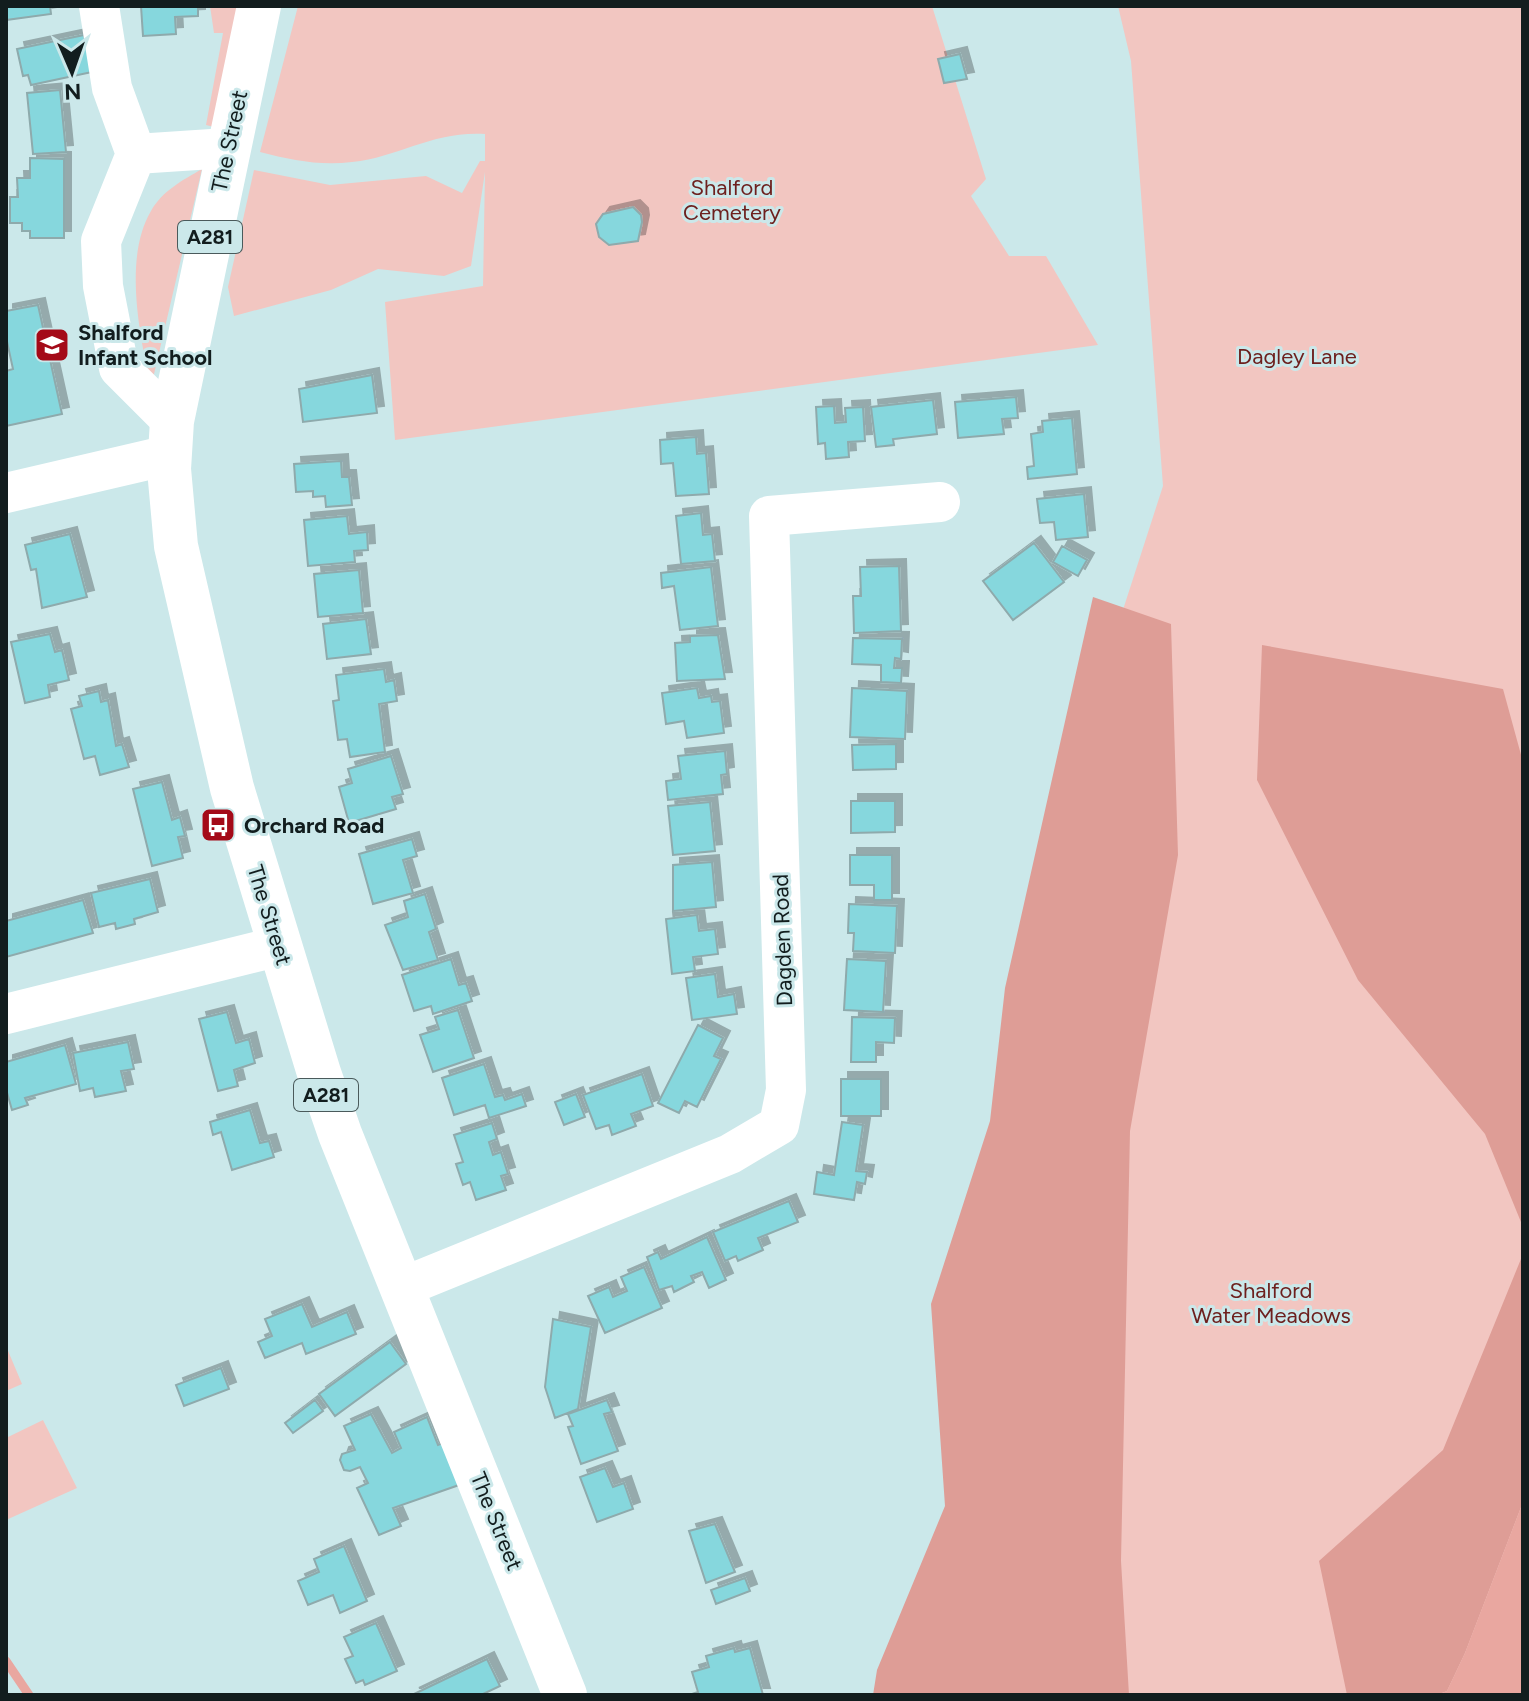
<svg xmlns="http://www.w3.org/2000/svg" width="1529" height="1701" font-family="Figtree,sans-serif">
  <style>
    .green { fill: #f2c6c1 }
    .forest { fill: #de9d96 }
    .water { fill: #e9a7a0 }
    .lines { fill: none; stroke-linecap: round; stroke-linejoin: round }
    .stream { stroke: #e9a7a0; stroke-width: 9 }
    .building { fill: #86d7dd; stroke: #8eaaac; stroke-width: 2; filter: url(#shadow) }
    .minor { stroke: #fff; stroke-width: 40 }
    .major { stroke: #fff; stroke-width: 44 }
    .labels { text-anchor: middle; stroke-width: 6; stroke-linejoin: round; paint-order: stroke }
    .shield { fill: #cbe8ea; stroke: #4a5a5b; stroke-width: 2 }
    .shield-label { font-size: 20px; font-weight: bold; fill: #121d1e }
    .street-label { font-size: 22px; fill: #121d1e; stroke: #cbe8ea }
    .park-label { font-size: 22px; fill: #6d201e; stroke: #cbe8ea }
    .poi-label { font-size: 22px; font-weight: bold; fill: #121d1e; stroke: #cbe8ea; text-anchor: start }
  </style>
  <defs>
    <filter id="shadow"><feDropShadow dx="7" dy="-7" stdDeviation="0" flood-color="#0004"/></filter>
  </defs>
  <rect width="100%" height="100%" fill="#cbe8ea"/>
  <path class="green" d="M210,6H244L214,127L206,125L223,33H214Z
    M298,6H932L986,179L971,196L1009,256H1046L1098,345L395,440L385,302L483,286L485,172L471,266L444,276L378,269L331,290L234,316L228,287L254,170L330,185L426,176L462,193L480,161H485V134C432,131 400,157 352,162C320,166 291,160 260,152Z
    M1118,6H1523V1695H1032L1120,619L1163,486L1131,61Z
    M202,169L151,387C140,337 123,258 151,211C162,191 183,180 202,169Z
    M6,1346L22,1384L6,1391Z
    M43,1420L77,1488L6,1520V1438Z"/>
  <path class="forest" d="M1093,597L1171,624L1178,855L1130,1131L1121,1561L1129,1695H873L877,1670L945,1506L931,1304L990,1121L1005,988Z
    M1262,645L1503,689L1523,762V1227L1485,1134L1358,980L1257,780Z
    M1523,1254V1502L1465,1653L1447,1691L1437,1695H1347L1319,1561L1443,1450Z"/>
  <path class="water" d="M1523,1502V1695H1437L1447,1691L1465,1653Z"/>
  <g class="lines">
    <path class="stream" d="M6,1661L29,1695"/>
  </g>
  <path class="building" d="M6,6H50L51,14L6,20Z
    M141,6H198V16L175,17L176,34L143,36Z
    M84,35L92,72L31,85L28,75L23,76L17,49Z
    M960,54L967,79L944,83L938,59Z
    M60,90L66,152L33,154L27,93Z
    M30,158L64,159V238H30V231H22V223H10V197H18L17,178H30Z
    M633,207L641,215L642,222L638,241L609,245L599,237L596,224L603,214Z
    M38,305L62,414L6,426V371L13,369L6,337V311Z
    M372,375L377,413L303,422L299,389Z
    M1016,397L1018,418L1002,419L1004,434L958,438L955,402Z
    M933,400L937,434L893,439L894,445L876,447L871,407Z
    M834,406L835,423L846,422L845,408L863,407L865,441L848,442L849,457L826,459L825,443L818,444L816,407Z
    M1072,418L1077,474L1028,479L1027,467L1034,466L1031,434L1043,432L1042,421Z
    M696,437L697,454L706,453L709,494L676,496L673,463L661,464L660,440Z
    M341,461L342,477H349L352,505L326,507L325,496L313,497V491L296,492L294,464Z
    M1084,494L1088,537L1056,540L1054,522L1040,523L1037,499Z
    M701,513L703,535L712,534L715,561L681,564L676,516Z
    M347,516L349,534L367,532L368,550L354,551L355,562L308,566L304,520Z
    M70,534L87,597L42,608L36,569L31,570L25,545Z
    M1034,543L1064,582L1013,620L983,581Z
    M1062,546L1087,560L1078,576L1053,562Z
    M899,566L901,631L854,633L853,596H861L860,567Z
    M711,567L718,626L680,630L674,586L662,588L661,573Z
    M359,570L363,613L318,617L314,574Z
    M366,619L371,654L327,659L323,624Z
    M50,634L55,652L62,650L69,680L48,685L50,697L25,703L11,642Z
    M718,635L725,679L677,681L675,643L690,642V636Z
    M853,638L902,639L901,659L895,658L894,668H902L901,683L881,682V665L852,664Z
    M384,669L386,682L394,680L397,701L379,704L385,752L350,757L347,739L338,740L333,701L339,700L336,675Z
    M697,688L699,698L711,696L712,702L720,701L724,733L687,738L684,721L666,724L662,693Z
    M852,688L907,691L905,739L850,737Z
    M99,691L101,702L108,700L116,746L122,744L129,767L100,775L95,756L84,759L71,709L82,706L79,696Z
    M896,744V769L853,770L852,745Z
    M725,751L727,774L721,775L723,794L668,800L666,781L681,779L678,756Z
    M391,756L403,794L392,797L396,809L349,823L339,787L352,783L348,769Z
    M162,782L172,820L180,817L185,836L178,837L183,858L152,866L133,789Z
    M851,801H895V832L851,833Z
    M710,802L715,851L673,855L668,806Z
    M412,839L417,856L403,860L413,893L373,904L359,854Z
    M850,855H892V900H874V885H850Z
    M712,862L716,907L673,911V865Z
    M150,879L158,912L134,919L135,924L116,929L115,923L99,927L91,893Z
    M425,894L436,929L429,932L438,960L403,970L385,925L408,917L404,901Z
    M83,900L93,933L6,957V921Z
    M849,904L897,906L895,953L853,951L854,933H848Z
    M697,915L699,931L715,929L718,954L693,957L695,971L672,974L666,919Z
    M451,959L459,985L466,983L472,1001L433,1014L431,1006L414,1011L402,975Z
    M847,959L886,961L883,1012L844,1010Z
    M715,974L718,997L734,994L737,1014L692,1020L686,978Z
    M458,1010L474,1058L433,1072L420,1035L439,1029L435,1017Z
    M227,1012L236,1043L249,1039L255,1063L234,1070L238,1086L218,1091L199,1019Z
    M852,1017L895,1018L894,1043L876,1042V1062H851Z
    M698,1025L723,1038L714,1056L721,1059L697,1107L685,1101L679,1113L658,1103Z
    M128,1042L134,1069L121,1071L126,1091L95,1097L93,1088L80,1091L73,1053Z
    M65,1045L76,1084L25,1098L28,1105L12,1110L6,1089V1062Z
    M484,1064L495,1097L503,1095L505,1100L522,1094L526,1106L489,1118L485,1105L454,1115L442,1078Z
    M642,1074L653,1106L631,1114L636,1126L612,1135L609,1125L596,1129L583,1095Z
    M841,1079H881V1116H841Z
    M576,1094L585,1117L564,1125L555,1102Z
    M250,1110L260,1143L269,1141L274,1157L232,1170L221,1132L213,1135L210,1122Z
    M842,1122L863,1125L856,1171L867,1172L865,1184L857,1182L854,1200L814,1194L817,1172L834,1175Z
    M492,1123L497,1139L489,1142L493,1155L501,1152L508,1174L501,1176L506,1190L476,1200L470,1182L463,1185L456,1164L463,1162L454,1135Z
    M789,1201L798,1222L758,1238L763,1250L738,1261L736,1256L725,1261L713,1232Z
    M707,1237L726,1280L709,1288L702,1272L691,1276L694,1282L674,1292L672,1286L659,1290L647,1257L658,1252L661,1259Z
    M644,1267L662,1308L605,1333L588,1296L609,1287L613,1297L627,1291L621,1277Z
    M302,1304L312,1327L347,1312L356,1334L306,1354L302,1343L265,1358L258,1342L272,1336L265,1319Z
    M553,1319L591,1327L578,1409L555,1418L545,1387Z
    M390,1342L406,1364L335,1416L319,1394Z
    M221,1368L229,1389L184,1406L176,1385Z
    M315,1400L323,1411L293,1433L285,1423Z
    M607,1400L612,1412L604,1414L618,1451L581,1464L568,1427L573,1426L568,1414Z
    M371,1414L392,1453L401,1448L394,1432L427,1417L438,1445L448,1441L459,1485L393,1508L401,1526L379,1535L357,1488L368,1483L360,1467L350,1471L344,1470L340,1460L342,1454L355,1450L344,1426Z
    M605,1468L613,1487L624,1483L633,1509L597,1522L580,1477Z
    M715,1524L735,1572L706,1583L689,1531Z
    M344,1546L367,1601L340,1613L333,1595L308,1605L298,1581L319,1572L314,1559Z
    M745,1578L750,1591L716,1604L711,1590Z
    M376,1623L397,1671L365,1685L363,1680L356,1683L345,1659L353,1656L344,1637Z
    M734,1648L735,1652L750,1648L763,1695H689L698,1692L692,1672L709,1667L706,1656Z
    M487,1659L500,1686L481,1695H412Z"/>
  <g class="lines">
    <path class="minor" d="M99,6L112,88L136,154L101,241L103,286L119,368L172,421
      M136,154L227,148
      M6,493L169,455
      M6,1014L280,946
      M403,1287L730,1154L779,1125L786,1090L769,516L940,502"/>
    <path class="major" d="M259,6L172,421L169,469L176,546L232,788L319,1073L340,1134L565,1695"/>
  </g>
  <defs>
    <symbol id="school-square" viewBox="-11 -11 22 22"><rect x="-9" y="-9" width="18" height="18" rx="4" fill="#a40a18" stroke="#cbe8ea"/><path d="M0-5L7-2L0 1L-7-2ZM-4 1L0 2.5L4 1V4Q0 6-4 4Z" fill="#fff"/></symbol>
    <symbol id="bus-square" viewBox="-11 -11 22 22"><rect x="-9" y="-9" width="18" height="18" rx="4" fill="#a40a18" stroke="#cbe8ea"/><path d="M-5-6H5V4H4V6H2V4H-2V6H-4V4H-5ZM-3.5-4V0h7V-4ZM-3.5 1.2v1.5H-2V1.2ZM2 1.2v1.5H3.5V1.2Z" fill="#fff"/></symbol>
  </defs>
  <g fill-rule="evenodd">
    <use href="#school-square" x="32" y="325" width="40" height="40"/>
    <use href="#bus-square" x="198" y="805" width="40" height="40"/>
  </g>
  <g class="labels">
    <g class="shield">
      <rect x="178" y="221" width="64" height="32" rx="6"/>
      <rect x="294" y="1079" width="64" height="32" rx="6"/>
    </g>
    <g class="shield-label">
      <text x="210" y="244">A281</text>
      <text x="326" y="1102">A281</text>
    </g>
    <g class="street-label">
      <text transform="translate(229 141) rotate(-78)" y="8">The Street</text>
      <text transform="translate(270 915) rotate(73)" y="8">The Street</text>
      <text transform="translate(782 940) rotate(-92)" y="8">Dagden Road</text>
      <text transform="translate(497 1521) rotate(68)" y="8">The Street</text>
    </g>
    <g class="park-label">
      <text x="732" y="195">Shalford<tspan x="732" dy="25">Cemetery</tspan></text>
      <text x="1297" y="364">Dagley Lane</text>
      <text x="1271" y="1298">Shalford<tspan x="1271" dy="25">Water Meadows</tspan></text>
    </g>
    <g class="poi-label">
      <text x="78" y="340">Shalford<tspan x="78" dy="25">Infant School</tspan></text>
      <text x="244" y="833">Orchard Road</text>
    </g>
  </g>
  <rect width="1529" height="1701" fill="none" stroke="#121d1e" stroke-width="16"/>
  <g transform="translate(72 72) rotate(178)" stroke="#cbe8ea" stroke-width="6" paint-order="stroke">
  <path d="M0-6L14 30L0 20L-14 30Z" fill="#121d1e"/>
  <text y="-12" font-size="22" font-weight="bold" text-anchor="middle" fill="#121d1e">N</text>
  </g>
</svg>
